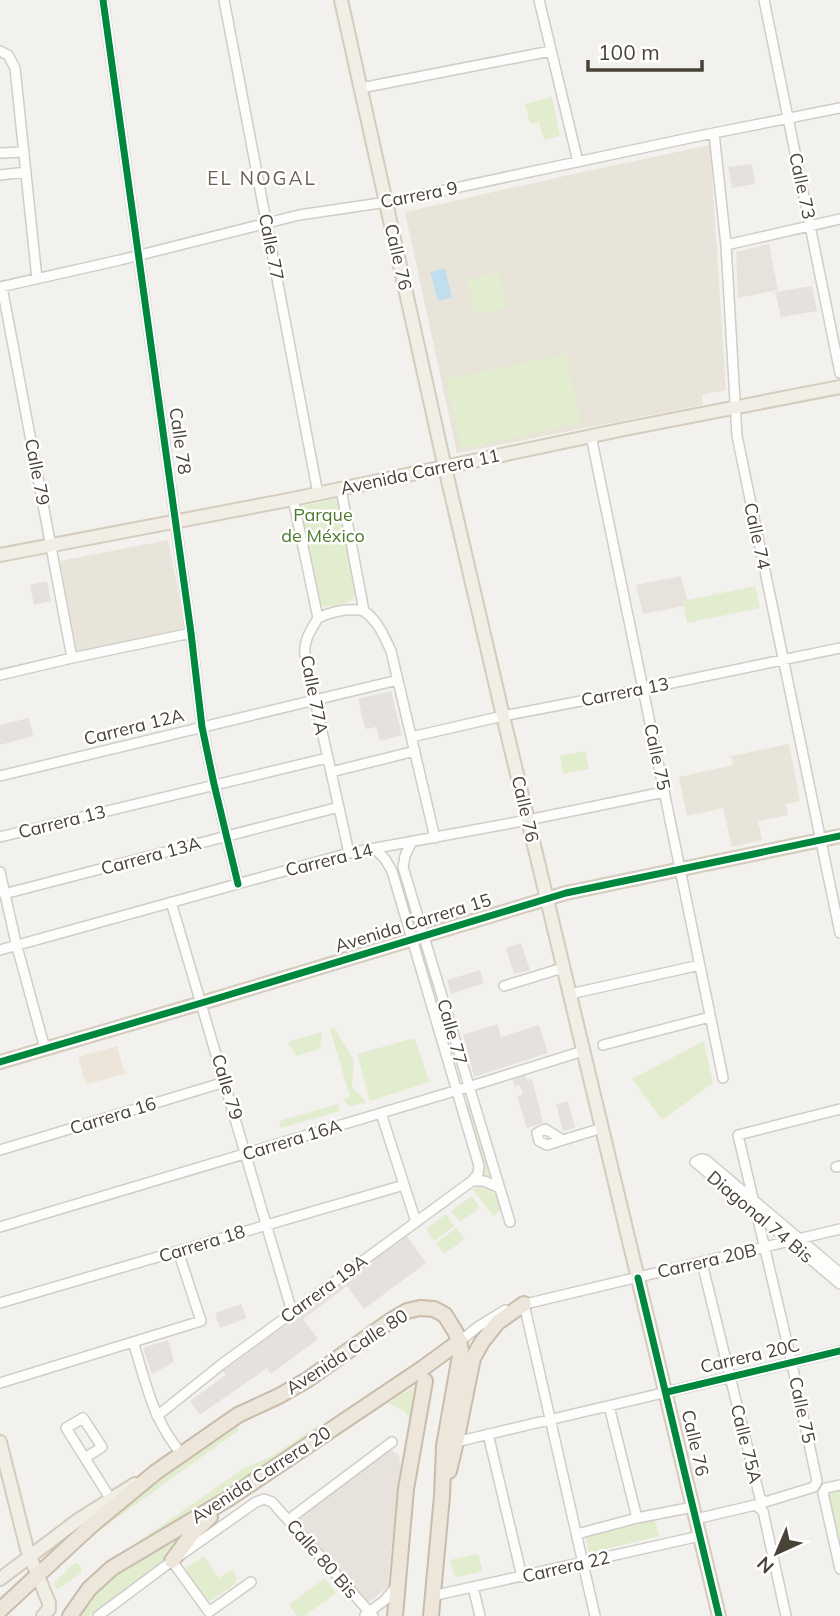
<svg xmlns="http://www.w3.org/2000/svg" width="840" height="1616" font-family="Mulish,sans-serif">
  <style>
    .residential { fill: #e7e2dc }
    .commercial { fill: #ede5da }
    .education { fill: #e9e4d9 }
    .green { fill: #e2eccf }
    .parking { fill: #e5e2de }
    .water { fill: #c1deee }
    .lines { fill: none; stroke-linecap: round; stroke-linejoin: round }
    .minor-casing { stroke: #cfcdc9; stroke-width: 12 }
    .major-casing { stroke: #d4ccbc; stroke-width: 16 }
    .highway-casing { stroke: #c9bcaa; stroke-width: 18 }
    .minor { stroke: #fdfdfc; stroke-width: 9 }
    .major { stroke: #f1eee6; stroke-width: 12 }
    .highway { stroke: #ece6db; stroke-width: 14 }
    .cycleway-casing { stroke: #fff; stroke-width: 11 }
    .cycleway { stroke: #00873e; stroke-width: 7 }
    .labels { text-anchor: middle; stroke-width: 5; stroke-linejoin: round; paint-order: stroke }
    .street-label { font-size: 18px; fill: #494239; stroke: #fff }
    .park-label { font-size: 18px; fill: #4e7a2d; stroke: #fff }
    .neighbourhood-label { font-size: 19px; letter-spacing: 2px; fill: #6c6051; stroke: #fff }
  </style>
  <rect width="100%" height="100%" fill="#f3f1ed"/>
  <path class="residential" d="M769,244L778,290L738,298L736,252Z
    M681,576L687,600L683,601L684,606L643,614L636,585Z
    M392,1451L399,1455L402,1476L391,1548L388,1587L367,1603L295,1519L383,1453Z"/>
  <path class="commercial" d="M117,1046L125,1074L86,1084L78,1057Z"/>
  <path class="education" d="M710,145L726,390L702,395L703,405L457,453L405,212L587,171Z
    M168,540L186,631L77,651L60,561Z
    M789,744L800,801L786,804L788,815L758,821L762,840L732,847L723,808L687,816L679,777L733,765L731,756Z"/>
  <path class="green" d="M552,97L560,136L544,140L539,122L530,124L525,104Z
    M499,272L507,307L475,315L467,280Z
    M566,354L581,423L461,449L446,379Z
    M335,499L339,502L356,592C354,604 336,606 325,607L318,601L299,509L303,506Z
    M755,586L760,608L687,623L683,601Z
    M585,751L589,769L563,774L560,756Z
    M334,1028L354,1060L352,1087L366,1102L350,1107L343,1099L350,1097L330,1029Z
    M322,1032L320,1049L296,1056L288,1042Z
    M415,1038L429,1082L370,1101L357,1054Z
    M704,1041L713,1083L662,1120L632,1079Z
    M338,1104L340,1111L281,1128L279,1121Z
    M470,1104L494,1180L480,1177L484,1170V1165L466,1105Z
    M479,1186C496,1190 496,1194 502,1209L493,1216L473,1189Z
    M472,1196L480,1208L460,1222L451,1211Z
    M446,1214L454,1226L434,1241L426,1229Z
    M456,1228L465,1239L444,1254L436,1243Z
    M420,1383L413,1427L404,1411L388,1403Z
    M319,1425L321,1428C253,1478 180,1520 108,1563L244,1468L272,1456Z
    M237,1427L239,1430L88,1539C131,1495 186,1462 237,1427Z
    M840,1488V1553L825,1492Z
    M655,1520L659,1536L589,1553L585,1536Z
    M196,1525L164,1562L89,1616H75L102,1581Z
    M478,1554L483,1571L455,1578L450,1560Z
    M204,1556L219,1578L232,1570L237,1577L235,1584L206,1604L183,1570Z
    M77,1563L81,1567V1573L60,1588H56L54,1585L55,1582L73,1564Z
    M325,1578L336,1593L304,1616H297L289,1605Z"/>
  <path class="parking" d="M752,164L755,184L732,188L728,167Z
    M812,286L817,311L781,317L775,292Z
    M47,581L51,601L34,605L30,585Z
    M391,691L402,735L380,741L376,727L365,729L358,699Z
    M29,718L33,736L0,745V725Z
    M521,943L530,970L514,974L506,948Z
    M480,970L484,983L451,994L447,980Z
    M497,1024L501,1037L539,1025L548,1053L474,1077L463,1035Z
    M525,1074L527,1080L532,1079L543,1123L527,1128L517,1096L523,1094L520,1085L515,1087L512,1078Z
    M568,1101L575,1128L563,1131L556,1104Z
    M407,1236L426,1263L364,1309L347,1286L303,1319L318,1339L271,1374L267,1368L200,1415L190,1401L226,1375L223,1371Z
    M241,1304L247,1318L220,1328L215,1313Z
    M168,1340L174,1362L152,1374L143,1348Z"/>
  <path class="water" d="M445,268L452,297L438,301L430,272Z"/>
  <g class="lines">
    <defs>
      <path id="minor" d="M103,0L191,633L202,727L214,784L238,884
        M224,0L318,494
        M539,0L578,162
        M764,0L840,373
        M0,51L8,55L15,68L37,279
        M361,88L551,51
        M714,133L726,245L737,436L840,933
        M0,153L24,152
        M0,175L26,172
        M726,245L840,219
        M0,287L120,260L299,215L394,201L694,137L840,108
        M2,287L72,658
        M591,436L723,1078
        M341,489L364,611C378,621 384,636 391,651L435,838
        M293,499L318,618C311,630 303,641 305,655L349,853
        M318,618C333,611 349,608 364,611
        M0,675L72,658L191,633
        M411,737L503,716L643,689L840,648
        M331,772L415,751
        M0,776L398,680
        M0,837L327,758
        M412,841L405,856L403,867L510,1222
        M0,872L16,943L45,1049
        M4,894L339,807
        M171,902L292,1312
        M0,950L349,853L528,820L664,792
        M504,986L556,970H564
        M570,994L700,965
        M603,1045L710,1017
        M381,1113L416,1222
        M563,1140L545,1129L537,1133L539,1141L547,1145L602,1128
        M0,1150L225,1082
        M695,1162L840,1284
        M695,1162L701,1159L706,1160L840,1273
        M836,1167L840,1166
        M472,1181H484L498,1187
        M0,1227L468,1087L583,1051
        M702,1263L760,1498L765,1502L814,1487L817,1481L790,1355L738,1135L840,1109
        M0,1303L404,1185
        M524,1304L595,1616
        M521,1305L840,1229
        M460,1341L479,1326L505,1310
        M133,1342C146,1382 153,1422 182,1454
        M0,1383L201,1321L178,1251
        M609,1406L637,1518
        M157,1416L222,1364L472,1181L478,1174L479,1166L392,871L385,859L374,848
        M488,1434L522,1577
        M456,1442L840,1351
        M85,1458L102,1447L83,1418L66,1428L110,1498
        M840,1485L826,1488L823,1493L840,1569
        M696,1519L755,1505L763,1511L786,1616
        M288,1520L392,1442
        M577,1534L637,1518L693,1507
        M172,1561L209,1612L251,1582
        M473,1587L480,1616
        M432,1596L700,1536
        M365,1615L385,1600L396,1587
        M98,1616L172,1561L256,1502L264,1499L272,1502L373,1616"/>
      <path id="major" d="M341,0L443,459L503,716L719,1616
        M0,555L293,499L625,429L840,387
        M0,1062L215,999L566,893L840,836
        M0,1442L27,1549L49,1603V1609L43,1616
        M0,1579L78,1520L135,1484"/>
      <path id="highway" d="M449,1471L456,1442L473,1358L482,1342L498,1322L524,1304
        M172,1561L191,1535L210,1517
        M0,1610L93,1524L156,1472L238,1415L279,1396L307,1380L390,1321L407,1311L420,1308L434,1309L445,1315L456,1333L461,1350L444,1446L442,1496L431,1616
        M70,1616L89,1589L112,1568L228,1499L423,1368L460,1341
        M395,1616L406,1489L425,1381"/>
    </defs>
    <use href="#minor" class="minor-casing"/>
    <use href="#major" class="major-casing"/>
    <use href="#highway" class="highway-casing"/>
    <use href="#minor" class="minor"/>
    <use href="#major" class="major"/>
    <use href="#highway" class="highway"/>
    <defs>
      <path id="cycleway" d="M103,0L191,633L202,727L214,784L238,884
        M0,1062L215,999L566,893L840,836
        M638,1278L719,1616
        M667,1392L840,1351"/>
    </defs>
    <use href="#cycleway" class="cycleway-casing"/>
    <use href="#cycleway" class="cycleway"/>
  </g>
  <g class="labels">
    <g class="street-label">
      <text transform="translate(802 186) rotate(78)" y="6">Calle 73</text>
      <text transform="translate(419 195) rotate(-11)" y="6">Carrera 9</text>
      <text transform="translate(271 247) rotate(79)" y="6">Calle 77</text>
      <text transform="translate(398 257) rotate(77)" y="6">Calle 76</text>
      <text transform="translate(180 441) rotate(82)" y="6">Calle 78</text>
      <text transform="translate(37 472) rotate(79)" y="6">Calle 79</text>
      <text transform="translate(420 472) rotate(-12)" y="6">Avenida Carrera 11</text>
      <text transform="translate(757 536) rotate(78)" y="6">Calle 74</text>
      <text transform="translate(625 692) rotate(-11)" y="6">Carrera 13</text>
      <text transform="translate(314 695) rotate(79)" y="6">Calle 77A</text>
      <text transform="translate(134 727) rotate(-14)" y="6">Carrera 12A</text>
      <text transform="translate(657 757) rotate(78)" y="6">Calle 75</text>
      <text transform="translate(525 809) rotate(77)" y="6">Calle 76</text>
      <text transform="translate(62 822) rotate(-14)" y="6">Carrera 13</text>
      <text transform="translate(151 856) rotate(-15)" y="6">Carrera 13A</text>
      <text transform="translate(329 860) rotate(-14)" y="6">Carrera 14</text>
      <text transform="translate(413 923) rotate(-17)" y="6">Avenida Carrera 15</text>
      <text transform="translate(452 1032) rotate(74)" y="6">Calle 77</text>
      <text transform="translate(227 1087) rotate(73)" y="6">Calle 79</text>
      <text transform="translate(113 1116) rotate(-17)" y="6">Carrera 16</text>
      <text transform="translate(292 1140) rotate(-17)" y="6">Carrera 16A</text>
      <text transform="translate(760 1217) rotate(40)" y="6">Diagonal 74 Bis</text>
      <text transform="translate(202 1244) rotate(-17)" y="6">Carrera 18</text>
      <text transform="translate(707 1261) rotate(-13)" y="6">Carrera 20B</text>
      <text transform="translate(324 1289) rotate(-36)" y="6">Carrera 19A</text>
      <text transform="translate(347 1352) rotate(-33)" y="6">Avenida Calle 80</text>
      <text transform="translate(750 1356) rotate(-13)" y="6">Carrera 20C</text>
      <text transform="translate(802 1410) rotate(78)" y="6">Calle 75</text>
      <text transform="translate(695 1443) rotate(77)" y="6">Calle 76</text>
      <text transform="translate(746 1444) rotate(76)" y="6">Calle 75A</text>
      <text transform="translate(261 1475) rotate(-33)" y="6">Avenida Carrera 20</text>
      <text transform="translate(322 1559) rotate(49)" y="6">Calle 80 Bis</text>
      <text transform="translate(566 1567) rotate(-13)" y="6">Carrera 22</text>
    </g>
    <g class="park-label">
      <text x="323" y="521">Parque<tspan x="323" dy="21">de México</tspan></text>
    </g>
    <g class="neighbourhood-label">
      <text x="262" y="185">EL NOGAL</text>
    </g>
  </g>
  <g transform="translate(777 1553) rotate(224)" stroke="#ffffff" stroke-width="5" paint-order="stroke">
  <path d="M0-5L12 26L0 18L-12 26Z" fill="#494239"/>
  <text y="-10" font-size="19" font-weight="bold" text-anchor="middle" fill="#494239">N</text>
  </g>
  <path d="M588 60v10h114v-10" fill="none" stroke="#494239" stroke-width="3.5"/>
  <text x="598" y="60" font-size="21" fill="#494239" stroke="#ffffff" stroke-width="5" paint-order="stroke">100 m</text>
</svg>
